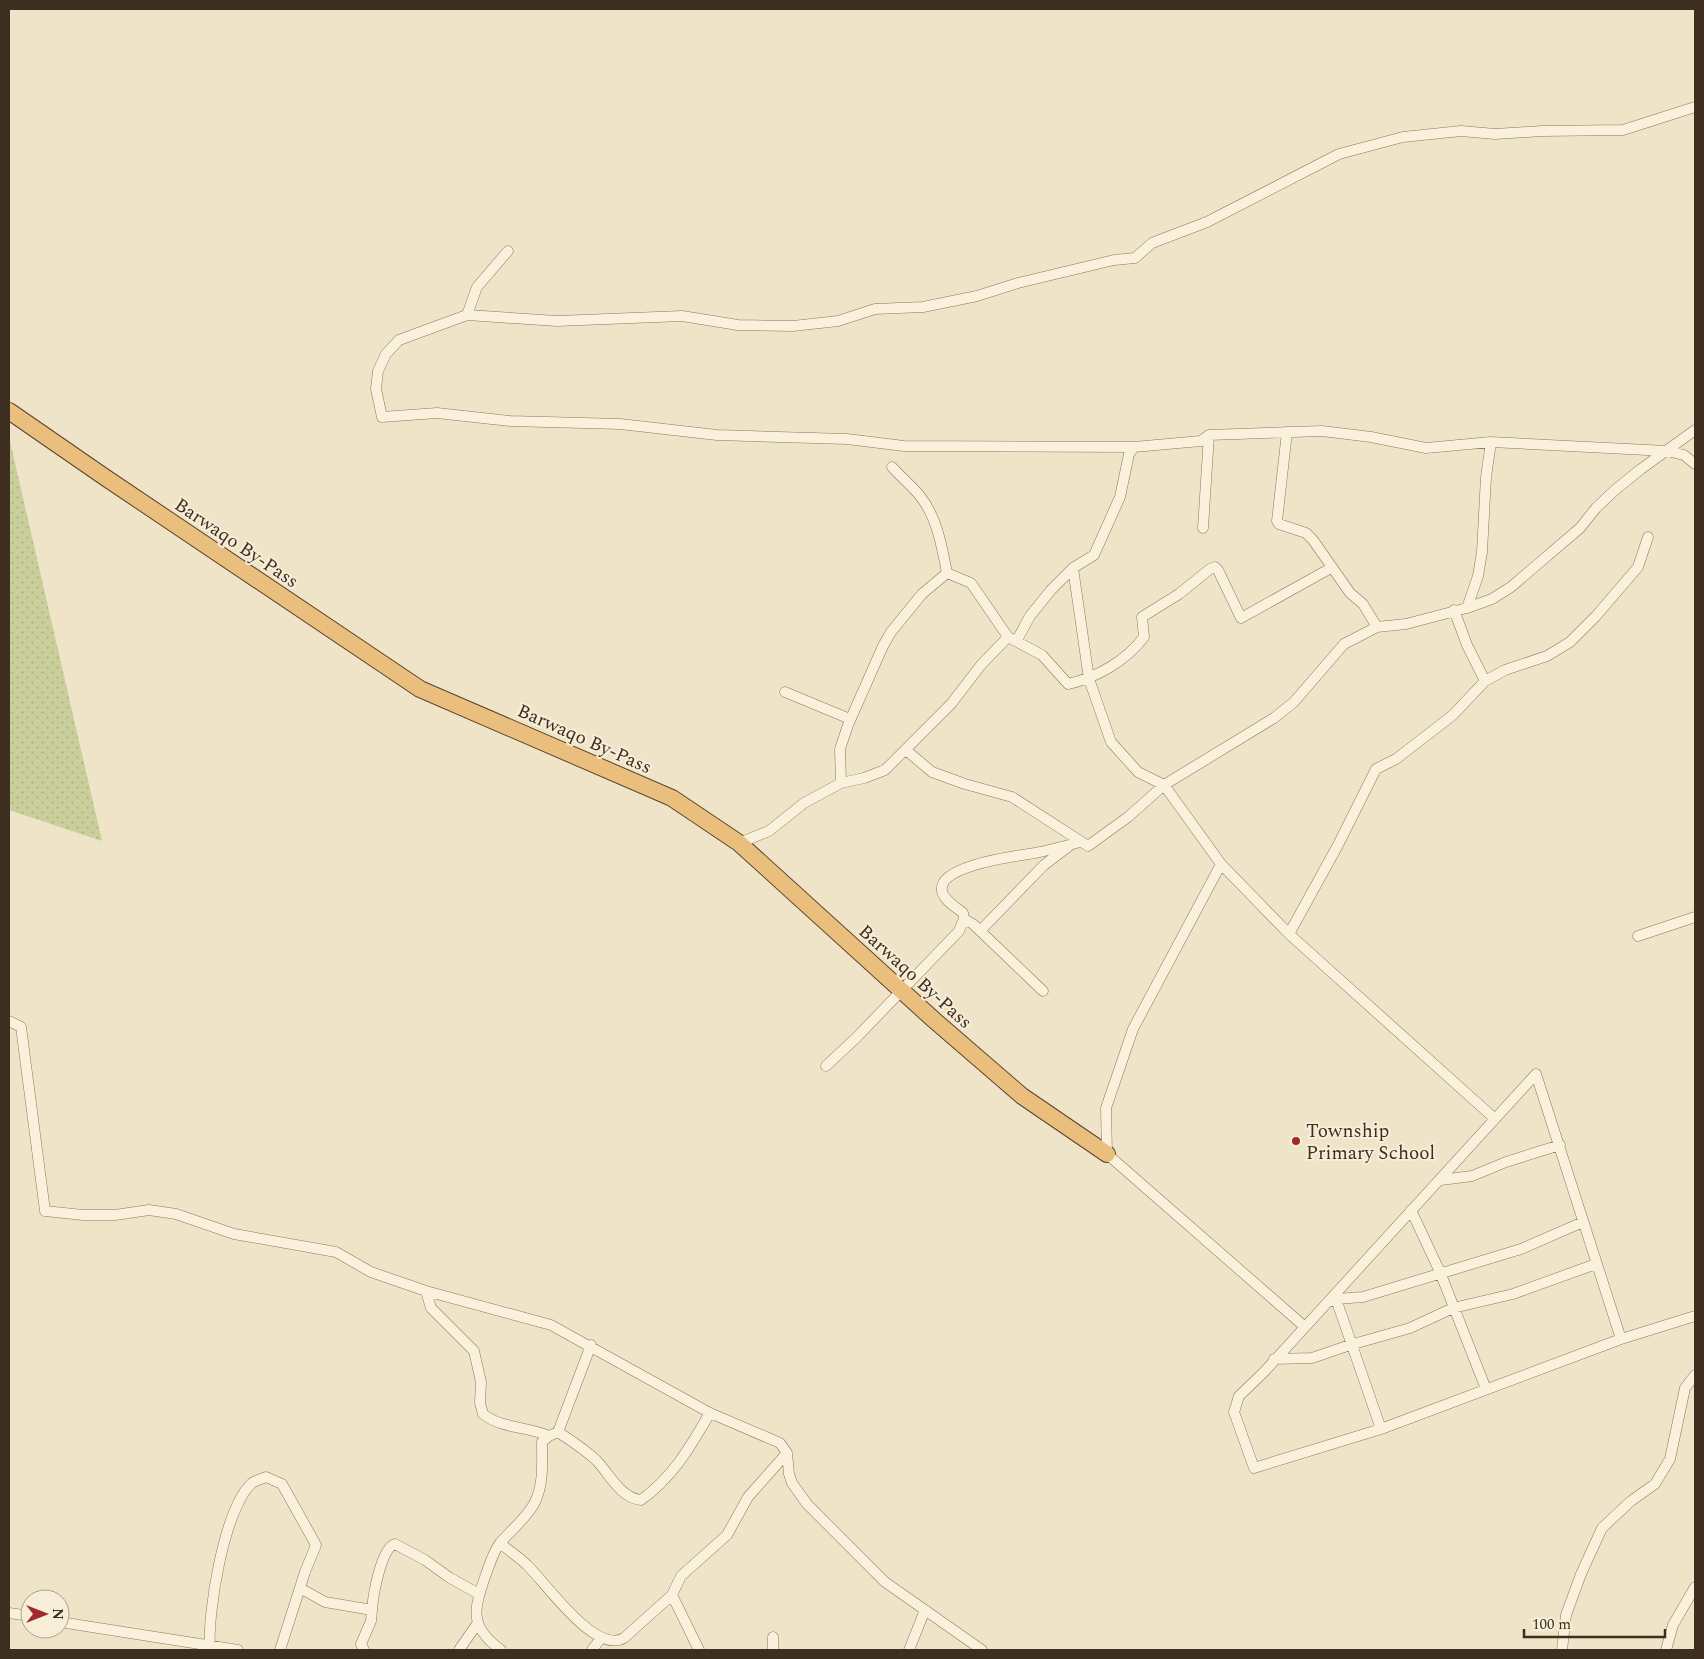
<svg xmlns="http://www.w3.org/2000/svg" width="1704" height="1659" font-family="Spectral,serif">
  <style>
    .grass { fill: url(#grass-dots) }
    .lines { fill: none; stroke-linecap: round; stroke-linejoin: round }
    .minor-casing { stroke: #8d765c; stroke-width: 11 }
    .trunk-casing { stroke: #5b4430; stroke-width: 18 }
    .minor { stroke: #faf1dc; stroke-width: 10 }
    .trunk { stroke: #eabe7c; stroke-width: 16 }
    .poi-dot { fill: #9e2a2b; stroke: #f7eed8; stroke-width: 2 }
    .labels { text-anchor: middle; stroke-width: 4; stroke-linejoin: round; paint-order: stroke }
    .street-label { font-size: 19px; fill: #3d2e20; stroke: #f7eed8 }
    .poi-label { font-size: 19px; fill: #3d2e20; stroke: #f7eed8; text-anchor: start }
  </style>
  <defs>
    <pattern id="grass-dots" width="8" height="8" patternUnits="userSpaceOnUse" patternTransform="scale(1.25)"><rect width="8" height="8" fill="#c9cf9b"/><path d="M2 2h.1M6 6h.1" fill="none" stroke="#aeb285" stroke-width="1.8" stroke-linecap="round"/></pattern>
  </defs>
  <rect width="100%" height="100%" fill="#f0e4c8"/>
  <path class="grass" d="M9,437L102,841L9,810Z"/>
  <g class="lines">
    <defs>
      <path id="minor" d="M508,251L477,287L467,315L399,340L386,354L378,371L376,389L382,417L437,413L510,421L620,424L717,435L847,439L904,446L1134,447L1201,441L1209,435L1322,431L1371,437L1426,448L1491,442L1667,451L1684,455L1695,464
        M467,315L557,321L682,316L738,325L793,326L838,321L875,309L923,307L977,296L1018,283L1114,260L1135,258L1152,243L1207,222L1339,154L1403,137L1461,131L1495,134L1542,131L1623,130L1695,107
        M1287,432L1277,521L1279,524L1306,533L1313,540L1350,593L1363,604L1377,627
        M892,467C901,477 912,486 920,496C937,517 942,547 947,573L971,583L1008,637L1042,655L1068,684C1096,678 1126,661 1144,637L1142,617L1179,594L1210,569L1215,567L1218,570L1241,618L1331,568
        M1203,528L1209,435
        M1073,568L1089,679L1111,742L1138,772L1164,785L1221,864L1289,934L1494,1118
        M1467,608L1478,576L1482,552L1486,477L1491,442
        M1454,610L1467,645L1485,681
        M1017,640L1030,616L1051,590L1073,568L1094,555L1120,497L1129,454L1134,447
        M785,692L850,719
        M906,750L932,772L965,784L1012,797L1088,846L1128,817L1164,785L1274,718L1294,702L1344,644L1377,627L1406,624L1467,608L1492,599L1511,587L1580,528L1596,508L1615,490L1641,469L1695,430
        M841,783L840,749L848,725L883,646L891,632L922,594L947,573
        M739,843L769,831L804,803L841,783L864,778L885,770L951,704L981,665L1008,637
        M1221,864L1133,1029L1106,1108L1107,1154L1305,1327
        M964,919L973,924L1043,991
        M980,931L1044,865L1069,846
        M1289,934L1338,845L1376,769L1396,759L1453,715L1485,681L1505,670L1547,656L1570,642L1596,616L1638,567L1648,537
        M1638,936L1695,917
        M9,1021L21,1027L45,1211L83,1215H115L149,1210L176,1214L234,1234L336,1252L371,1272L426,1291L551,1325L710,1413L780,1443L787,1453L789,1474L792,1483L807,1504L885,1582L982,1650
        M826,1066L856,1038L959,931L964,919L963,913C956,907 944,901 942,891C937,865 1018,856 1035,853C1050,850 1065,846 1080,842
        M1441,1180L1472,1176L1506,1162L1560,1145
        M1411,1210L1440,1272L1486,1389
        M426,1291L431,1308L474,1351L481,1382L480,1403L483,1414C502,1429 527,1426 549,1436
        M1336,1299L1381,1429
        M1328,1302L1336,1299L1363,1297L1521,1249L1583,1222
        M1621,1339L1536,1074L1264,1372L1239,1396L1234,1412L1254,1468L1381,1429L1621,1339L1695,1316
        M1274,1359L1312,1358L1350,1345L1410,1328L1453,1308L1513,1294L1596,1264
        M558,1432C572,1441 584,1449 596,1460C609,1473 620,1498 641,1500C674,1476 690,1447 710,1413
        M500,1543C509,1551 519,1557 527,1565C546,1583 595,1655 624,1638L672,1595
        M300,1588L325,1602L372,1610L371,1621L361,1644L364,1650
        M372,1610C373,1596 381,1548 395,1544L425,1560L450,1578L479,1594
        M9,1613L30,1616
        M60,1622L238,1650
        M773,1637V1650
        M210,1650C207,1614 224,1508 252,1483C256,1480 262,1479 266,1477L282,1484L316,1545L305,1572L280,1650
        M459,1650L477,1624
        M501,1650C468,1626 474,1609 486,1574C490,1564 493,1552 500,1543C511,1530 527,1518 535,1502C544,1483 542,1462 542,1442L549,1436L558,1432L591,1345
        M592,1650L601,1638
        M699,1650L672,1595L681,1576L727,1535L748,1497L787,1453
        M909,1650L925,1610
        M1562,1650L1566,1615L1581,1574L1602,1528L1631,1501L1655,1484L1670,1459L1685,1388L1695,1375
        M1666,1650L1673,1625L1695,1587"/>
      <path id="trunk" d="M9,411L106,478L420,689L672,798L739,843L934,1020L1022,1096L1107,1154"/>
    </defs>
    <use href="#minor" class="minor-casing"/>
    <use href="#trunk" class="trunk-casing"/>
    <use href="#minor" class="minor"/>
    <use href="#trunk" class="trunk"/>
  </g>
  <circle class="poi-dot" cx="1296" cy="1141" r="5"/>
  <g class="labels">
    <g class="street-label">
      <text transform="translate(237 542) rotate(34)" y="7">Barwaqo By-Pass</text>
      <text transform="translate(585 738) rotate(24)" y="7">Barwaqo By-Pass</text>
      <text transform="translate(916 976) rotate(42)" y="7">Barwaqo By-Pass</text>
    </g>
    <g class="poi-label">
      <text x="1306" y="1137">Township<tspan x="1306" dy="22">Primary School</tspan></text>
    </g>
  </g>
  <rect width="1704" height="1659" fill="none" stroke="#3d2e20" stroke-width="20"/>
  <g transform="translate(45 1614) rotate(90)"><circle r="24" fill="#f7eed8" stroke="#ada18e"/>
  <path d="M0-4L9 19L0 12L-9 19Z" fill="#9e2a2b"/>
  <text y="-8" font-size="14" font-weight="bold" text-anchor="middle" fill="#3d2e20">N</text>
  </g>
  <path d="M1524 1629v8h141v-8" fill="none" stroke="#3d2e20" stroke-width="2.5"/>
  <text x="1532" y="1629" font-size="15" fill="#3d2e20" stroke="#f7eed8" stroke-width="4" paint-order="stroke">100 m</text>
</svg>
